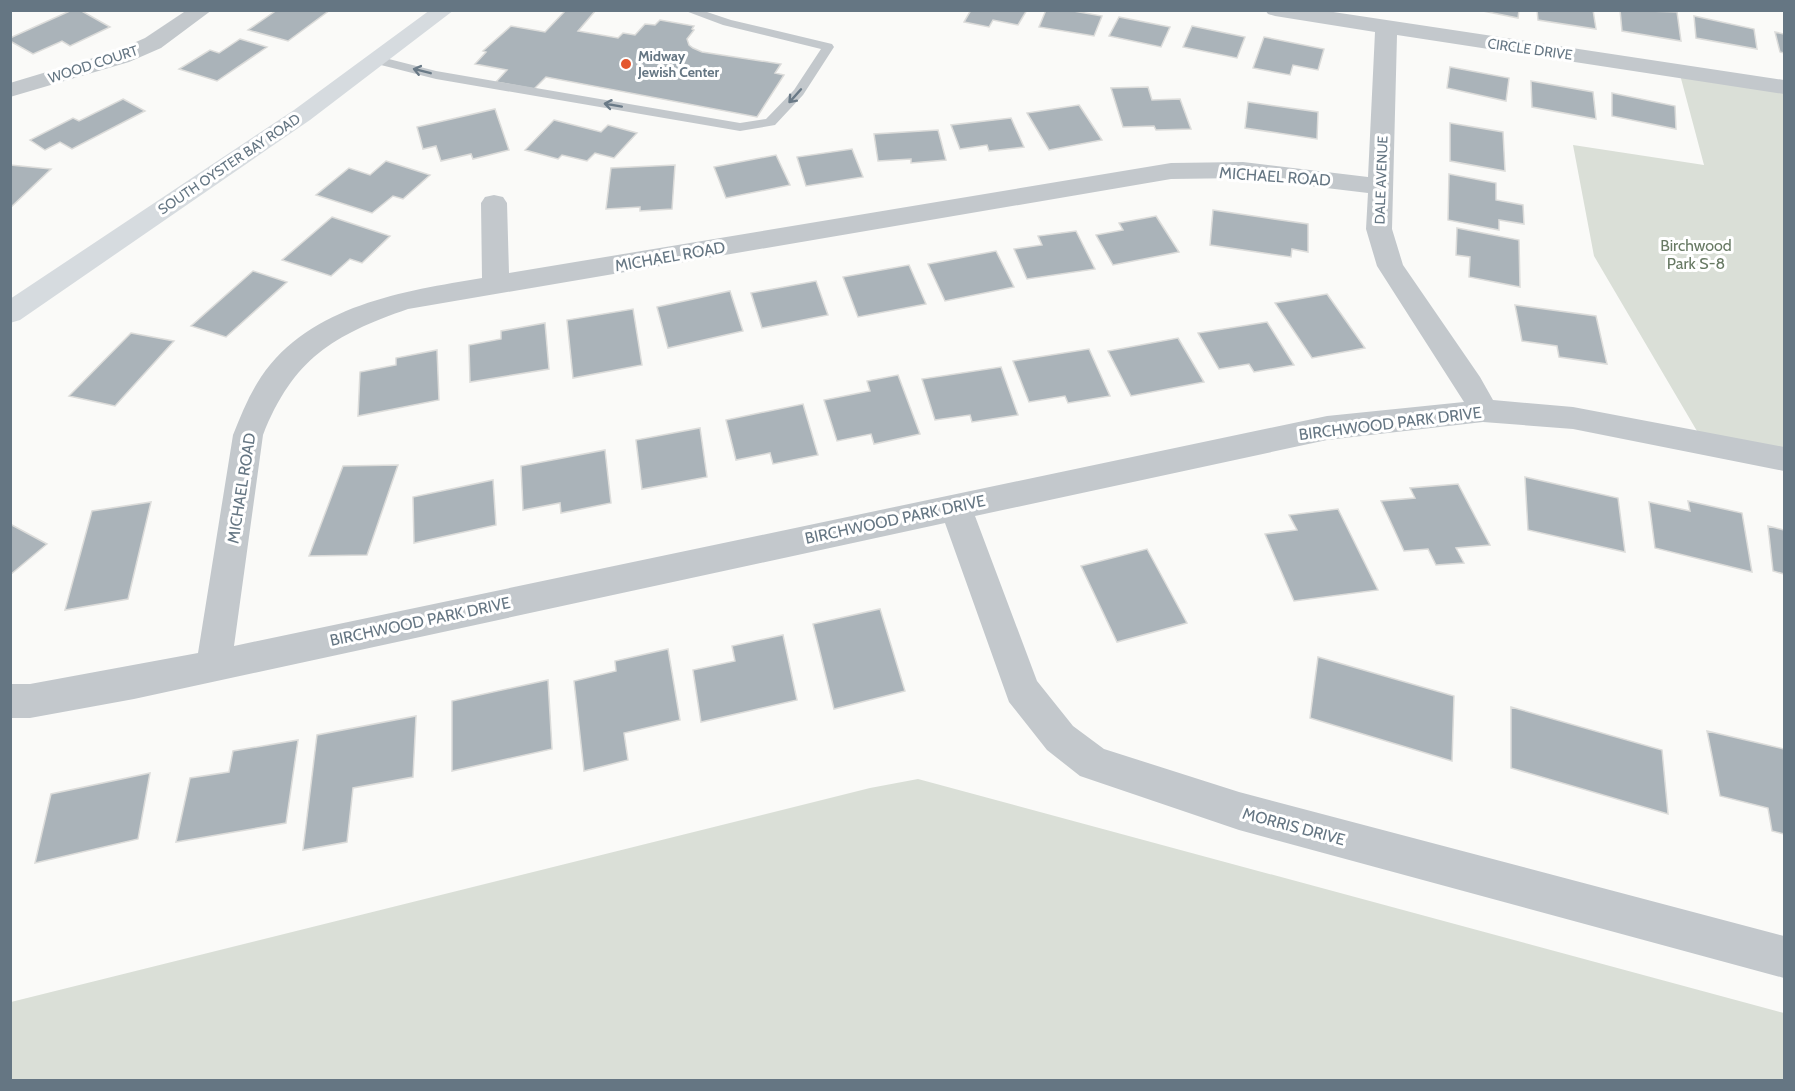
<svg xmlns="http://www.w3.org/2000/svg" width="1795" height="1091" font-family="Cabin,sans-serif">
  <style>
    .green { fill: #dadfd7 }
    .building { fill: #aab3b9; stroke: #dcdcda; stroke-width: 1.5 }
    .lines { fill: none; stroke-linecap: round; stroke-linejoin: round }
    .service { fill: #c3c8cc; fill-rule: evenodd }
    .minor { fill: #c3c8cc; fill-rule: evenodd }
    .secondary { fill: #d6dbdf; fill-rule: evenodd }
    .oneway { stroke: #6a7a87 }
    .poi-dot { fill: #e4572e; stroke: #fff; stroke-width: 2 }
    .labels { text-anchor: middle; stroke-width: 6; stroke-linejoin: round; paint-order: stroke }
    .far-street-label { font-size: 14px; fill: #657683; stroke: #fff }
    .far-poi-label { font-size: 14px; font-weight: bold; fill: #657683; stroke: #fff; text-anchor: start }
    .street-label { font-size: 16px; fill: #657683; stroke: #fff }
    .park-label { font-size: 16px; fill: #687a64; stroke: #fff }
  </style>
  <rect width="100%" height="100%" fill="#fafaf8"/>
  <path class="green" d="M1679,71L1784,87V459L1704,443L1594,256L1573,145L1704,165Z
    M918,779L1784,1013V1080H11V1002L870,788Z"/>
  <path class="building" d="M72,10H80L110,27L70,46L62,41L33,54L10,41V38Z
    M277,10H330L288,41L248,30Z
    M566,10H596L578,31L618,38L623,33L635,35L645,24L655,25L660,20L694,26L692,29L694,30L687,39L689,45L693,48L702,52L781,64L775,73L784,75L757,117L546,77L534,89L496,82L507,70L475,64L486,52L483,51L511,26L545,32Z
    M971,10H1027L1018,25L993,20L989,27L964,22Z
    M1046,10H1068L1102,16L1094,36L1039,27Z
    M1478,10H1519L1518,18Z
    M1537,10H1593L1596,29L1538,20Z
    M1620,10L1677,12L1681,41L1622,31Z
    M1694,16L1754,29L1757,49L1696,38Z
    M1119,17L1170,27L1161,47L1109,36Z
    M1192,26L1245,37L1237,58L1183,47Z
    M1775,32L1784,34V53L1780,52Z
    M1264,37L1324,49L1318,70L1293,65L1290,75L1253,68Z
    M240,39L267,47L217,81L179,69L210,50L219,53Z
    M1450,67L1509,78L1506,101L1447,88Z
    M1531,81L1593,92L1596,119L1532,107Z
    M1148,87L1152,100L1180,99L1191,129L1156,130L1154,126L1123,127L1111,88Z
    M1612,93L1675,106L1676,129L1612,116Z
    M123,99L145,111L72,149L60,142L45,150L30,140L73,118L79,121Z
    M1248,102L1318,112L1317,139L1245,128Z
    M1079,105L1102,140L1049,150L1027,113Z
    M495,109L509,150L473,159L471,154L441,161L436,146L423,149L417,127Z
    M1011,118L1024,147L989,151L987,145L960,149L951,125Z
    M554,120L601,132L608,125L637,133L614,158L595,153L587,161L562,155L558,159L525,150Z
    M1450,123L1503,132L1505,171L1450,161Z
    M938,130L946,160L911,163V159L878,161L874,134Z
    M852,149L863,177L806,186L797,157Z
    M776,155L790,185L726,198L714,167Z
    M386,161L430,175L403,199L393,196L372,213L316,195L349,168L370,175Z
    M10,165L51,169L10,208Z
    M675,165L672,209L640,211V207L606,209L611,168Z
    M1449,174L1496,183V200L1523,205L1524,224L1499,220V230L1448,220Z
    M1213,210L1308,224V252L1292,249L1291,257L1210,245Z
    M1156,216L1179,252L1113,265L1096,235L1123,230L1119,223Z
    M332,217L390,236L362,263L350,259L331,276L282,260Z
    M1457,228L1519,240L1520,287L1469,277L1470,257L1456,255Z
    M1076,231L1095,269L1027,279L1014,249L1042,245L1038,236Z
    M996,251L1014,287L945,301L928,264Z
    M909,265L926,304L858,317L843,277Z
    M253,271L287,282L226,337L191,326Z
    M816,281L828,315L762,328L751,293Z
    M730,291L743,331L668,348L657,307Z
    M1327,294L1365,348L1312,358L1275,303Z
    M1515,305L1596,316L1607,364L1559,357L1557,346L1522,341Z
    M633,309L642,365L573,378L567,320Z
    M1267,322L1294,365L1254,372L1249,364L1219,369L1198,333Z
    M545,323L549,369L470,382L469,345L501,339V331Z
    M131,333L174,341L115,406L69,396Z
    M1178,338L1204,382L1131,396L1108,351Z
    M1089,349L1110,396L1068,403L1065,396L1029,402L1013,361Z
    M437,350L439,400L358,416L360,372L396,365V358Z
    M1001,367L1018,415L972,422L970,415L935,420L922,379Z
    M898,375L920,434L874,444L871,434L837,441L824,400L870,391L867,381Z
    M803,404L818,455L773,464L770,453L736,460L726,420Z
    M700,428L707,477L642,489L636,440Z
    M605,450L611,503L561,513L560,503L523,510L521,466Z
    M398,465L367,555L309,556L343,466Z
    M1525,477L1618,498L1625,552L1528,530Z
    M493,480L496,525L414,543L413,497Z
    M1458,484L1490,545L1456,548L1464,563L1436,565L1428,549L1404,551L1381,501L1415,498L1410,488Z
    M1688,501L1742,513L1752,572L1655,548L1649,502L1690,511Z
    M151,502L128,599L65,610L92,511Z
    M1338,509L1378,590L1294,601L1265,534L1297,530L1289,515Z
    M10,524L47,544L10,575Z
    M1768,526L1784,530V574L1773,571Z
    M1147,549L1187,623L1117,642L1081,566Z
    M880,609L905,691L834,709L813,624Z
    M783,635L797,700L701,722L693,670L735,661L732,646Z
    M668,649L680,720L624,733L628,760L584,771L574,681L616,671L615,661Z
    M1318,657L1454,696L1452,761L1310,718Z
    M548,680L552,749L452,771V701Z
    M1511,707L1662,750L1668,814L1511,768Z
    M416,716L413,777L353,788L347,842L303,850L317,735Z
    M1707,731L1784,749V834L1772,831L1768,808L1720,796Z
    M298,740L286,823L176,842L190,778L229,772L233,751Z
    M150,773L138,839L35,863L51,794Z"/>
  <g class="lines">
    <path class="service" d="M683,10H701L731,20L832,44L834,47L803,95L775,125L740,131L436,79L373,63L371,60L377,56L436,71L740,123L766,119L794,90L821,49L723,25Z"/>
    <path class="minor" d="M187,10H212L161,48L129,62L10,97V83L113,52L145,38Z
      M1265,10H1320L1784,80V94L1397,35L1392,229L1403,265L1480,377L1493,400L1573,407L1784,447V471L1573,429L1483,422L1327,440L975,516L1037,681L1073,726L1104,749L1239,792L1784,936V978L1239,830L1080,776L1047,750L1009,702L945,523L134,699L30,718H10V684H30L198,653L233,435C241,415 249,395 261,377C310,305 404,291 482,278L481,203L485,197L494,195L503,197L507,203L509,273L1171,163L1243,162L1368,177L1375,32L1275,16L1268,14ZM1243,178L1368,193L1366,229L1377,266L1464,402L1327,416L234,646L263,435C293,359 333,335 408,309L1171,179Z"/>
    <path class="secondary" d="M430,10H454L310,120L20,320L10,323V299L294,110Z"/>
  </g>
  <defs><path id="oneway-shaft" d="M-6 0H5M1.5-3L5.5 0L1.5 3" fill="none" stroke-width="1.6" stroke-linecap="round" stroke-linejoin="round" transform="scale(1.5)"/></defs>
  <g class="oneway">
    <use href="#oneway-shaft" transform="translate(422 71) rotate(-166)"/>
    <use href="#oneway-shaft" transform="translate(795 96) rotate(132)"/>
    <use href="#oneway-shaft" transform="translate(613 105) rotate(-170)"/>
  </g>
  <circle class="poi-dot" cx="626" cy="64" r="6"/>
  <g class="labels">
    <g class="far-street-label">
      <text transform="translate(1530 49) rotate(8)" y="5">CIRCLE DRIVE</text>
      <text transform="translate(93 64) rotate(-18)" y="5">WOOD COURT</text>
      <text transform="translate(229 164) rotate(-34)" y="5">SOUTH OYSTER BAY ROAD</text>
      <text transform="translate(1381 180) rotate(-88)" y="5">DALE AVENUE</text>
    </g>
    <g class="far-poi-label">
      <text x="638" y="61">Midway<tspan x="638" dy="16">Jewish Center</tspan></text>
    </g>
    <g class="street-label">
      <text transform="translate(1275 176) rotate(4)" y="6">MICHAEL ROAD</text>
      <text transform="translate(670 256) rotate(-10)" y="6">MICHAEL ROAD</text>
      <text transform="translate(1390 423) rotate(-7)" y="6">BIRCHWOOD PARK DRIVE</text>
      <text transform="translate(241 488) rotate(-81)" y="6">MICHAEL ROAD</text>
      <text transform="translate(895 519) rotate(-12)" y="6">BIRCHWOOD PARK DRIVE</text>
      <text transform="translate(420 621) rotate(-12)" y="6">BIRCHWOOD PARK DRIVE</text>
      <text transform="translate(1294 826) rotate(15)" y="6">MORRIS DRIVE</text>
    </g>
    <g class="park-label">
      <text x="1696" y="251">Birchwood<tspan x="1696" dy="18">Park S-8</tspan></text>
    </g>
  </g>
  <rect width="1795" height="1091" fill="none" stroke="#657683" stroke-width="24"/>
</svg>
